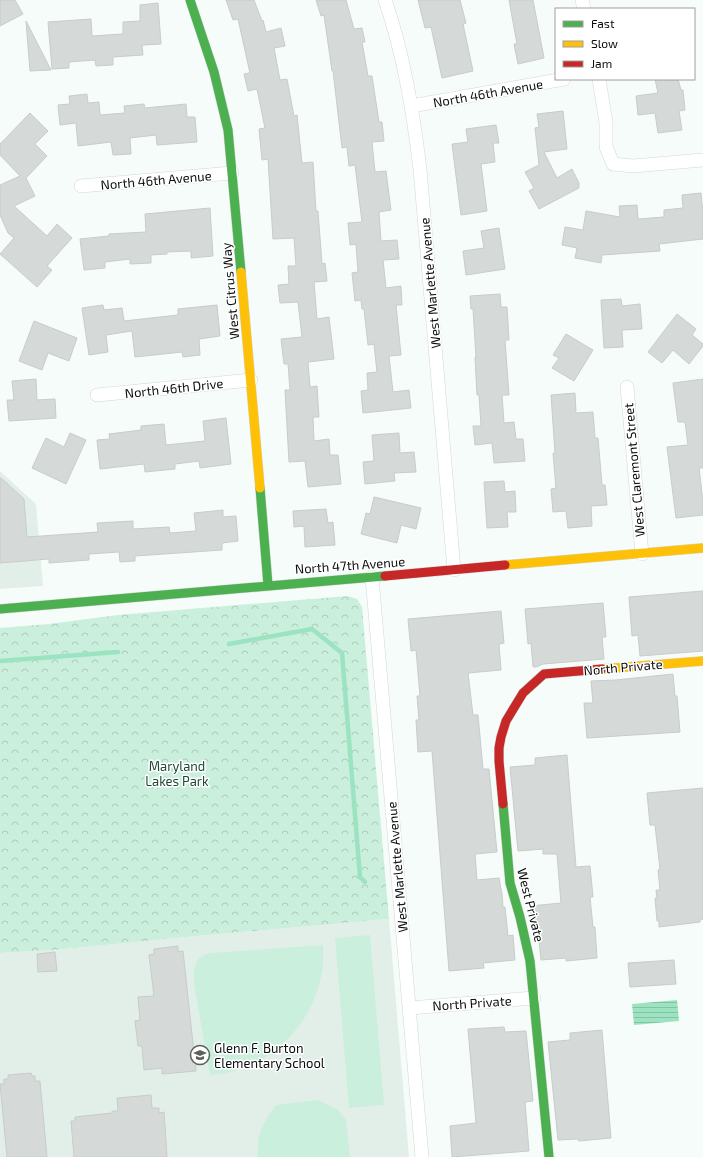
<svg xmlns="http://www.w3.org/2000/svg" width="703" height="1157" font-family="'Exo 2',sans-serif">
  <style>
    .built { fill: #e2efe8 }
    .grass { fill: #caefdc }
    .park { fill: url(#park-crowns) }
    .water { fill: url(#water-rules) }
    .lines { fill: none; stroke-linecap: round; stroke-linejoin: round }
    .stream { stroke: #9ce3c2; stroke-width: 4.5 }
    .building { fill: #d5d9d7; stroke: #c8ccca }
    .street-casing { stroke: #d3d8d5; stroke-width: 14 }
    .fast-casing { stroke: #d3d8d5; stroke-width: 10 }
    .slow-casing { stroke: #d3d8d5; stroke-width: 10 }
    .jam-casing { stroke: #d3d8d5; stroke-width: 10 }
    .street { stroke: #fefffe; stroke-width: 13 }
    .fast { stroke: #4caf50; stroke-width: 9 }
    .slow { stroke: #ffc107; stroke-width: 9 }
    .jam { stroke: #c62828; stroke-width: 9 }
    .labels { text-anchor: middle; stroke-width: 3; stroke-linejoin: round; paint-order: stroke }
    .street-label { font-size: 13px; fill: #090d0b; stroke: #fff }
    .park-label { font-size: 13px; fill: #1e4835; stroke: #fff }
    .poi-label { font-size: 13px; fill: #090d0b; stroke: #fff; text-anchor: start }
  </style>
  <defs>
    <pattern id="park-crowns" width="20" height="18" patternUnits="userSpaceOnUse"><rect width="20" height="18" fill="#caefdc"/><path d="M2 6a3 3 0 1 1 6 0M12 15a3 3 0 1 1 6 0" fill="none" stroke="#acccbb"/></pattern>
    <pattern id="water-rules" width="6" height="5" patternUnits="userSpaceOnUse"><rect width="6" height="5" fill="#9ce3c2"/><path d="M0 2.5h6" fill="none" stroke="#85c2a5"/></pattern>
  </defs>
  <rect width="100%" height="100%" fill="#f6fcf9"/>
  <path class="built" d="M0,471L36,504L43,586L0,589Z
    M389,919L409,1157H0V953L54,950L186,937Z"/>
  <path class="grass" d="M370,935L384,1105L349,1108L335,938Z
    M323,945C327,1000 292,1051 240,1069C230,1073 220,1074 210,1075L194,984C194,968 193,957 211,953Z
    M318,1100L338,1110L346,1120L350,1157H258C256,1134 263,1123 276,1105Z"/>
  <path class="park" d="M348,596L357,599L362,607L389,919L186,937L54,950L0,953V628L49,624L118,615Z"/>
  <path class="water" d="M677,1000L679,1021L634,1025L632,1004Z"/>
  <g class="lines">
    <path class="stream" d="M229,644L312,629L342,653L360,877L365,882
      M0,661L118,652"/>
  </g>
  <path class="building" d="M0,0H15L23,14L0,26Z
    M226,0H254L262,21L263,20L266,32L281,28L285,46L274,48L280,80L287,79L294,116L297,115L302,163L313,162L316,211H318L322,264L325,263L327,281L314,282L317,319L329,317L334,359L308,362L310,387L317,386L319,417H313L314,441L329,439L330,455H338L341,484L308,487L305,461L289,462L285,390H290L288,364H284L281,339L302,337L298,302L280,303L278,285L289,284L288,266H296L294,238L273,239L268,159L262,160L259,129L265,128L257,89L248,91L244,74L250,73L238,19L233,20Z
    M316,0H346L354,29L362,28L365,42H362L368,76H372L379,122H382L384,141L372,142L375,172L386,171L391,210L379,212L381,241L397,240L399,259L383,260L386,288L401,286L402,305H396L401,355L389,356L393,392L409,390L411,408L363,413L361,391L368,390L367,373L377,372L374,344L368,345L364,309H362L361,300L355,301L352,273L358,272L356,244L350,245L348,223L362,222L355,165L349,166L347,147L342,148L333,71H332L324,15L321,16Z
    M418,0H460L466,23L463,24L473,71L442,78L431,27L425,28Z
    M509,0H533L544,58L518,64L514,44H517Z
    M158,3L161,44L142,45L143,55L113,57V65L96,66L95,60L69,62V68L52,69L48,22L91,19L92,36L123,34V22L140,21V5Z
    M26,21L51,70L30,71Z
    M655,79H678L681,90H683L685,110L679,111L682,130L658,133L655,113L638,115L636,96L658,93Z
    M87,94L88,103L99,102L100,115L125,113L124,106L144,104L145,108L186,104L187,117H195L197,142L157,145L156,135L130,138L131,154L113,155L111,142L78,146L76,123L60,125L58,105L70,104L69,96Z
    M563,111L567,149L544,152L557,178L572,169L579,183V188L539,209L529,191L534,188L525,172L539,165L535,128L539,127L537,114Z
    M30,113L48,131L35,144L47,156L26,178L35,196L14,206L47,236L57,224L72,238L47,266L52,270L37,287L0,254L14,238L8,233L0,215V185L20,176L0,155V144Z
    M496,125L499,143H493L495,162L481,164L487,211L461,215L452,144L468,142L466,129Z
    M701,193L703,213V239L659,244L660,251L602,255L601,263L575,258L577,248L562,245L565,227L583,230L586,211L620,217L619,206L637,205L638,219L664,217V210L683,208L682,195Z
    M210,208L213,256L191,258V251L167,252V254L151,255V263L130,264V259L105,262V268L84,270L80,239L109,236V234L146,232L145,214Z
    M499,228L505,269L466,275L463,251L484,248L481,231Z
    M500,294L501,307H507L509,340H505L509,395H502L504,423L514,422L516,439H523L525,461L494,463L492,443L475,445L473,426H481L479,395H477L475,357H476L473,309H471L470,296Z
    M621,299L622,306L640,304L642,329L622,330L623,347L604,348L601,300Z
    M103,305L104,310L122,308L124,321L178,315V309L217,305L220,336L199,339L200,355L183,357L182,352L135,357L132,331L106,335L108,352L89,355L82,308Z
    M677,314L696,329L692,335L703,344V346L689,364L673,350L662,363L648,352Z
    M34,321L77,338L69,361L48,353L42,370L19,361Z
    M566,334L593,350L574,381L552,368L559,358L553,355Z
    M36,379L37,400L55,399L56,418L9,421L7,400H14L12,381Z
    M703,379V468H699L703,502V515L676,518L667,447L688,445L685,422H678L673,383Z
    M575,393L576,413L593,412L595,438H598L602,485H605L607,505L591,506L592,526L568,528L566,511L553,512L551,489L556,488L553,453H555L551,395Z
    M226,418L231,464L200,468L199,461L175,464V469L145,472L144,464L100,469L97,440L110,439L109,434L141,430V426L164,424L166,445L205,441L203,421Z
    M70,433L86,440L66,484L32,468L46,438L64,447Z
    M399,433L400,453L414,452L416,472L394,473L395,481L365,484L363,462L374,461L372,435Z
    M0,477L24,499L27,537L98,532L97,523L133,521V529L169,527L170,533L196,531L194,513L223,510V517L236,516L238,541L222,543V550L135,556V561L120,562L119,552L89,554V560L49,563V559L0,563Z
    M504,481L505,492L515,491L516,512H507L508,527L487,528L484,482Z
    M374,497L421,508L416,529L401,525L397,543L361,534L366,513L370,514Z
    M326,509L328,523L333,522L335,545L305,547L304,526L294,527L293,511Z
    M703,591V651L640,656L638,635L632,636L629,597Z
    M603,603L606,637H602L604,659L543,664L536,667H533L531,643L528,644L525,609Z
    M501,611L504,643L499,644L501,670L468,673L473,715H478L483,769H489L497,852L475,854L477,880L499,878L502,894L503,907H505L508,936L513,935L515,960L483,963L484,968L449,971L432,751L418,752L416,720H419L417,696H420L416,650L411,651L408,619Z
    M673,674L675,696H677L680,732L587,738L584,703H593L591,681L616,680Z
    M567,755L576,867L590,866L593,897H590L593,927H595L597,958L566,961V958L541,960L538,931H534L531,920L530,906L561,903L557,854H543V849L518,851L510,767L535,765V758Z
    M703,788V919L700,920V922L659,927V921H657L655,898H657L656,890H660L658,870L660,869L655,825H650L647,793Z
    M178,946V952L183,951L196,1071L162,1074V1068L144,1070L142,1046H138L135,1021L140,1020L138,997L154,996L149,955L154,954V949Z
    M55,952L57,971L38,972L37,954Z
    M674,960L676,984L630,987L628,963Z
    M504,1027L505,1032L526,1031L533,1101L525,1102L529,1151L452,1157L450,1126L476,1123L468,1029Z
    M602,1030L611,1138L579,1141L578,1139L558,1140L548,1042L570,1040V1033Z
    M31,1073L32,1076H35V1081H40L47,1157H7L0,1084H4V1079H8V1075Z
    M151,1095L152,1108H159V1113L164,1112L167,1157H74L71,1121H75V1117L112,1113V1111H118L117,1098Z"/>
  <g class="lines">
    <defs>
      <path id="street" d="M385,0C404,55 413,112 420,169L454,570
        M582,0L584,9
        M599,79L606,123V147L613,164L633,166L703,160
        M411,106L564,79
        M81,186L232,173
        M627,387L642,554
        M97,395L251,380
        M372,577L422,1157
        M409,1008L534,998"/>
      <path id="fast" d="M190,0L214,72L228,130L241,272
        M260,488L268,585
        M0,609L385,576
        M503,804L510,883L520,917L530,961L549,1157"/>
      <path id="slow" d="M241,272L260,488
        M505,565L703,548
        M602,669L703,661"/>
      <path id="jam" d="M385,576L505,565
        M503,804L499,761V748L501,737L506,721L523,693L544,674L602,669"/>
    </defs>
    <use href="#street" class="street-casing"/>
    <use href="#fast" class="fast-casing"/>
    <use href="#slow" class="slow-casing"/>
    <use href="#jam" class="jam-casing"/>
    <use href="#street" class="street"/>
    <use href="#fast" class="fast"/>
    <use href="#slow" class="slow"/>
    <use href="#jam" class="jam"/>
  </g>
  <defs>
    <symbol id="school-ring" viewBox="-11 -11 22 22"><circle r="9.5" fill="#fff" stroke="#5c615e" stroke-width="1.5"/><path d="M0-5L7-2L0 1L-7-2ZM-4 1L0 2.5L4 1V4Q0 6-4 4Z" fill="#5c615e"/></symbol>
  </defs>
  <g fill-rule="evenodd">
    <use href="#school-ring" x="189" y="1044" width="22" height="22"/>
  </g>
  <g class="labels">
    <g class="street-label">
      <text transform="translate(488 93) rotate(-10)" y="5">North 46th Avenue</text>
      <text transform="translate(156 180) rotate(-5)" y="5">North 46th Avenue</text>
      <text transform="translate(430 283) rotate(-95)" y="5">West Marlette Avenue</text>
      <text transform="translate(230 291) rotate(-95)" y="5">West Citrus Way</text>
      <text transform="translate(174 388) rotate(-6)" y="5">North 46th Drive</text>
      <text transform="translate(634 470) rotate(-95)" y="5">West Claremont Street</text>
      <text transform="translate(350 565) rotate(-4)" y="5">North 47th Avenue</text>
      <text transform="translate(623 667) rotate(-5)" y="5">North Private</text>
      <text transform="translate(397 867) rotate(-95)" y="5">West Marlette Avenue</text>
      <text transform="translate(531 905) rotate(76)" y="5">West Private</text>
      <text transform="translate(472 1003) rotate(-4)" y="5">North Private</text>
    </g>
    <g class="park-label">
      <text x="177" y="771">Maryland<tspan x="177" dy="15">Lakes Park</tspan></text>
    </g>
    <g class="poi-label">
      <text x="214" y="1053">Glenn F. Burton<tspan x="214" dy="15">Elementary School</tspan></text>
    </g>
  </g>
  <rect x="555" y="8" width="140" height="72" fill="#ffffff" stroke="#9d9e9d"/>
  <rect x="563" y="21" width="20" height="6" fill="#4caf50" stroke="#9d9e9d"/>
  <text x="591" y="28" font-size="12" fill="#090d0b">Fast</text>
  <rect x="563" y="41" width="20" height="6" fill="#ffc107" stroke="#9d9e9d"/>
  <text x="591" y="48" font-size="12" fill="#090d0b">Slow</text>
  <rect x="563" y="61" width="20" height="6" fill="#c62828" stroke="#9d9e9d"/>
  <text x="591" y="68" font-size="12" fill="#090d0b">Jam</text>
</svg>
